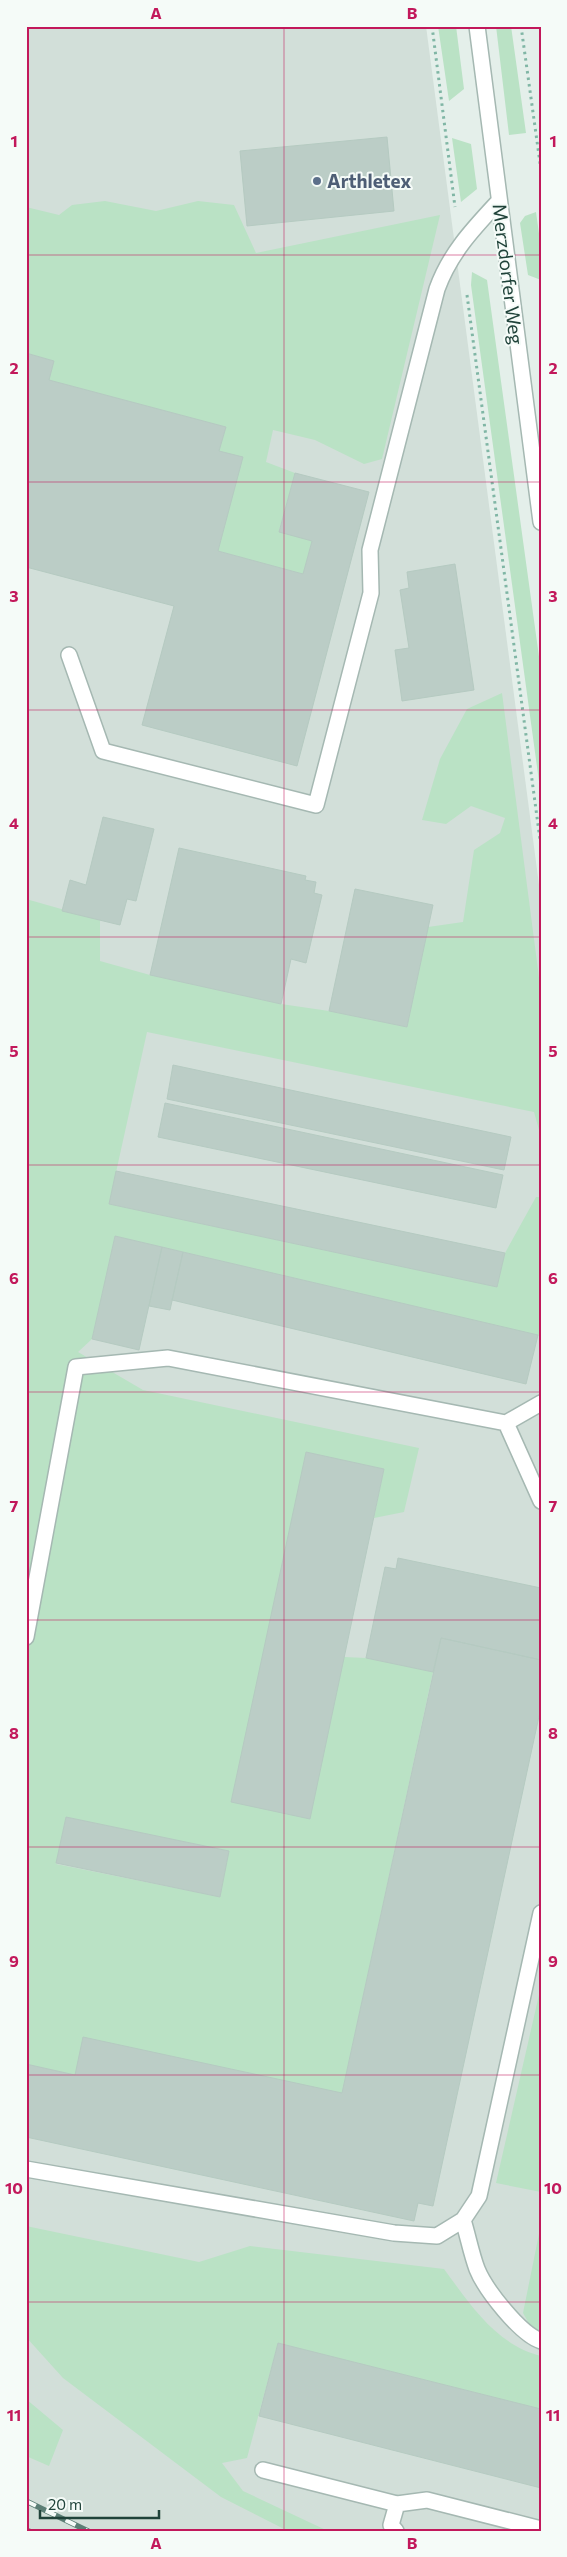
<svg xmlns="http://www.w3.org/2000/svg" width="567" height="2557" font-family="Commissioner,sans-serif">
  <style>
    .built { fill: #d2dfd9 }
    .green { fill: #bae2c5; fill-rule: evenodd }
    .building { fill: #bbcdc6; stroke: #b5cac1 }
    .lines { fill: none; stroke-linecap: round; stroke-linejoin: round }
    .minor-casing { stroke: #a5b8b2; stroke-width: 18 }
    .path { stroke: #80b6a5; stroke-width: 3; stroke-dasharray: 2.5 4; stroke-linecap: butt }
    .minor { stroke: #fff; stroke-width: 15 }
    .rail-casing { stroke: #5b7e75; stroke-width: 5.5 }
    .rail { stroke: #f5fbf8; stroke-width: 4; stroke-dasharray: 11; stroke-linecap: butt }
    .grid { fill: none; stroke: #c2185b; stroke-width: 1; stroke-opacity: 0.55 }
    .service-dot { fill: #5c6f8a; stroke: #f5fbf8; stroke-width: 2 }
    .labels { text-anchor: middle; stroke-width: 4; stroke-linejoin: round; paint-order: stroke }
    .service-label { font-size: 19px; font-weight: bold; fill: #4e5e75; stroke: #f5fbf8; text-anchor: start }
    .street-label { font-size: 19px; fill: #20433a; stroke: #f5fbf8 }
    .neatline { fill: none; stroke: #c2185b; stroke-width: 2 }
    .grid-label { font-size: 16px; text-anchor: middle; font-weight: bold; fill: #c2185b }
  </style>
  <rect width="100%" height="100%" fill="#e4efea"/>
  <path class="built" d="M26,26H426L541,900V2531H26Z"/>
  <path class="green" d="M438,26H456L464,89L449,101Z
    M496,26H511L526,133L509,135Z
    M452,138L471,144L477,189L461,202Z
    M105,201L156,211L198,201L234,205L256,253L440,215L382,459L364,464L315,440L273,430L266,462L295,473L279,531L312,541L303,574L218,551L242,457L219,451L226,427L49,380L54,361L26,353V207L59,215L72,205Z
    M536,212L541,248V280L528,275L520,223L525,216Z
    M472,272L487,280L541,671V796L471,285Z
    M502,693L541,993V1137L534,1112L147,1032L109,1204L497,1287L505,1253L536,1197H541V1336L115,1236L92,1339L78,1352L143,1390L419,1448L404,1512L374,1518L384,1469L306,1452L344,1657L366,1658L433,1672L342,2093L75,2075L26,2064V899L100,920V961L150,975L281,1004L329,1011L407,1027L428,927L463,922L474,850L500,833L505,818L471,806L446,824L422,820L440,759L467,709ZM66,1817L229,1851L220,1897L56,1864Z
    M541,1986V2192L496,2183Z
    M541,2224V2332L532,2329L523,2313Z
    M26,2226L199,2262L250,2246L444,2269C470,2304 496,2345 541,2356V2409L278,2343L247,2458L222,2463L243,2491L328,2531H288L221,2497L63,2378L26,2337Z
    M26,2399L63,2430L49,2466L26,2456Z"/>
  <path class="building" d="M387,137L394,211L247,226L240,151Z
    M26,353L54,361L49,380L226,427L219,451L243,457L218,551L303,574L312,541L279,532L295,473L369,492L297,766L142,725L174,606L26,567Z
    M455,564L474,690L402,701L395,650L409,648L400,590L409,588L407,572Z
    M103,817L154,829L136,901L127,899L120,925L62,911L70,880L86,885Z
    M179,848L306,876L305,880L316,882L314,893L322,895L306,963L291,959L281,1004L150,975Z
    M355,889L433,905L407,1027L329,1011Z
    M173,1065L511,1137L504,1170L167,1099Z
    M165,1103L503,1175L496,1208L158,1137Z
    M116,1171L505,1253L497,1287L109,1204Z
    M115,1236L162,1247L139,1350L92,1339Z
    M162,1247L183,1252L170,1310L149,1306Z
    M183,1252L538,1335L526,1384L172,1300Z
    M306,1452L384,1469L310,1819L231,1802Z
    M398,1558L541,1588V1660L441,1638L433,1672L366,1658L385,1567L396,1569Z
    M441,1638L541,1660V1707L433,2206L418,2203L414,2221L26,2137V2064L75,2075L83,2037L342,2093Z
    M66,1817L229,1851L220,1897L56,1863Z
    M278,2343L541,2409V2488L259,2416Z"/>
  <g class="lines">
    <defs>
      <path id="minor" d="M477,26L541,522
        M69,655L103,751L316,805L371,593L370,550L437,289C450,253 473,229 499,201
        M506,1423L541,1501
        M26,1637L76,1367L168,1358L506,1423L541,1403
        M26,2169L394,2233L437,2236L463,2220L479,2196L541,1913
        M463,2220C468,2236 471,2253 477,2269C485,2289 520,2334 541,2341
        M263,2470L397,2504
        M396,2531L391,2525L397,2504L427,2500L541,2529"/>
    </defs>
    <use href="#minor" class="minor-casing"/>
    <path class="path" d="M432,26L455,207
      M521,26L541,170
      M467,295L541,847"/>
    <use href="#minor" class="minor"/>
    <defs>
      <path id="rail" d="M26,2501L88,2531
        M26,2530L29,2531"/>
    </defs>
    <use href="#rail" class="rail-casing"/>
    <use href="#rail" class="rail"/>
  </g>
  <path class="grid" d="M284,26V2531M26,255H541M26,482H541M26,710H541M26,937H541M26,1165H541M26,1392H541M26,1620H541M26,1847H541M26,2075H541M26,2302H541"/>
  <circle class="service-dot" cx="317" cy="181" r="5"/>
  <g class="labels">
    <g class="service-label">
      <text x="327" y="188">Arthletex</text>
    </g>
    <g class="street-label">
      <text transform="translate(508 274) rotate(83)" y="7">Merzdorfer Weg</text>
    </g>
  </g>
  <rect width="567" height="2557" fill="none" stroke="#f5fbf8" stroke-width="55"/>
  <path d="M40 2510v8h119v-8" fill="none" stroke="#20433a" stroke-width="2.5"/>
  <text x="48" y="2510" font-size="15" fill="#20433a" stroke="#f5fbf8" stroke-width="4" paint-order="stroke">20 m</text>
  <rect x="28" y="28" width="512" height="2502" class="neatline"/>
  <g class="grid-label">
    <text x="156" y="19">A</text>
    <text x="412" y="19">B</text>
    <text x="14" y="147">1</text>
    <text x="553" y="147">1</text>
    <text x="14" y="374">2</text>
    <text x="553" y="374">2</text>
    <text x="14" y="602">3</text>
    <text x="553" y="602">3</text>
    <text x="14" y="829">4</text>
    <text x="553" y="829">4</text>
    <text x="14" y="1057">5</text>
    <text x="553" y="1057">5</text>
    <text x="14" y="1284">6</text>
    <text x="553" y="1284">6</text>
    <text x="14" y="1512">7</text>
    <text x="553" y="1512">7</text>
    <text x="14" y="1739">8</text>
    <text x="553" y="1739">8</text>
    <text x="14" y="1967">9</text>
    <text x="553" y="1967">9</text>
    <text x="14" y="2194">10</text>
    <text x="553" y="2194">10</text>
    <text x="14" y="2421">11</text>
    <text x="553" y="2421">11</text>
    <text x="156" y="2549">A</text>
    <text x="412" y="2549">B</text>
  </g>
</svg>
